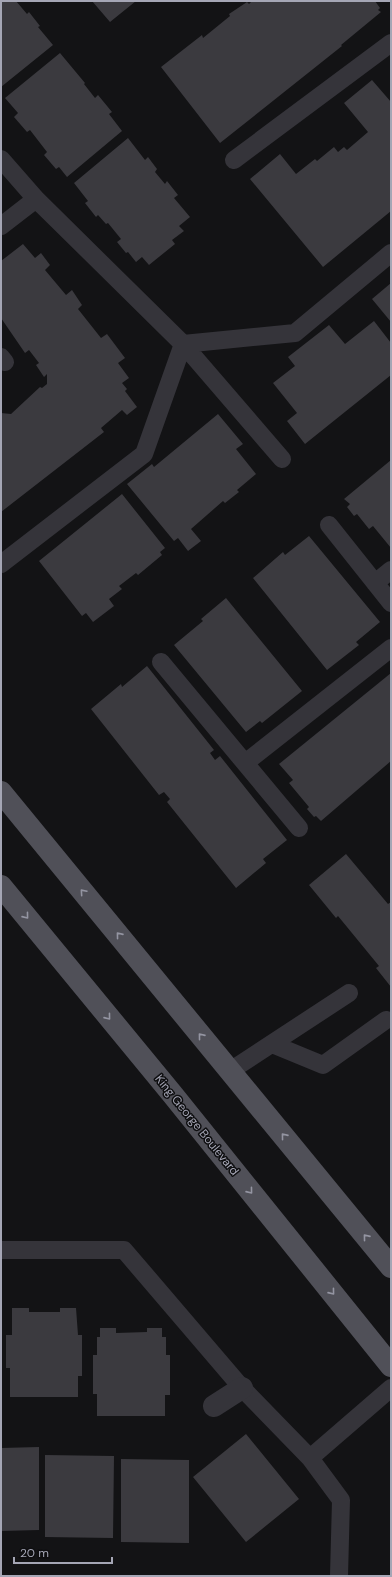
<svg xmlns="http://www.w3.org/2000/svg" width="392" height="1577" font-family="'DM Sans',sans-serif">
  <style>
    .building { fill: #3b3a3f }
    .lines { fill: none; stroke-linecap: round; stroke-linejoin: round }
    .lane { stroke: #35343a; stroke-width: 18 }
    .street { stroke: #35343a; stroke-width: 22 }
    .primary { stroke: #505058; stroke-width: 22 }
    .oneway { stroke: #9495a2 }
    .labels { text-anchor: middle; stroke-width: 3; stroke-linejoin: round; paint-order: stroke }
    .street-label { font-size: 12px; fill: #a5a6b5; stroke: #0e0e10 }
  </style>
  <rect width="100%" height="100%" fill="#131315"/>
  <path class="building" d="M1,1H16L27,14L29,12L40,26L38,27L53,45L1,87Z
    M92,1H136L110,22Z
    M252,1H375L380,8L378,10L381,12L341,45L342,46L220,143L161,67L202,35L203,38L230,16L229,14L247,2L249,4Z
    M60,53L85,83L84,84L95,98L98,95L112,112L109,114L122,131L67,177L59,167L56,169L44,155L47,152L30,130L27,132L14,117L18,113L5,98Z
    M372,80L391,102V211L323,267L250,179L280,154L296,174L315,159L317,161L334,147L338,152L344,147L347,150L368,132L344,103Z
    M128,138L145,160L148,157L157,169L155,172L165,184L167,181L178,195L174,198L190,217L179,226L184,231L172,240L175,244L149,265L142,257L136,262L128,252L126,253L117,242L121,239L108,223L106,224L98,215L96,217L85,203L88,201L74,183Z
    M23,244L35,258L41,253L50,265L45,270L66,295L72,290L82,305L78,309L101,338L107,334L125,358L118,363L129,378L122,383L127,389L125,391L137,407L127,415L122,410L101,428L104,432L1,512V413L11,414L40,387L42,388L47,384V374L44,377L36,365L39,363L29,350L25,353L1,318V261Z
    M391,283V322L372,299Z
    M374,321L391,343V375L305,444L287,421L297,413L273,383L295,366L288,357L329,325L345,344Z
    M218,414L243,444L236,449L256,474L237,490L239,492L225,503L223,501L191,529L201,541L188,551L178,538L174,541L127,484L152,464L154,467Z
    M391,460V548L373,526L369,529L357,514L354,516L347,507L350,504L344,499Z
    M122,494L165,548L160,552L162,555L138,575L136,573L119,586L122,589L109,599L114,606L93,622L86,613L82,616L39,561Z
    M309,536L380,622L356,642L359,645L327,670L253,578L283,552L285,555Z
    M226,598L302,691L262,723L260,721L246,732L174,645L203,621L201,619Z
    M147,666L214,750L210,753L215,760L220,756L287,840L263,859L266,863L236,888L167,802L170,799L164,792L159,795L91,709L121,684L122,687Z
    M391,673V761L321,821L316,816L314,817L307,809L309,807L289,783L293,780L279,764Z
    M346,854L388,904L391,902V987L376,968L379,966L338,916L336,918L309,885Z
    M12,1308H29V1312H60V1308H76L78,1335H82V1376H78V1397H10V1368H6V1335H12Z
    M100,1328H116V1333L147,1332V1328H162V1337H166V1355H170V1395H165V1416H97V1394H93V1355H97V1337H100Z
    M246,1434L299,1499L246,1542L193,1477Z
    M39,1447V1530L1,1531V1448Z
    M45,1455L114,1456L113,1538L45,1537Z
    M121,1459L189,1460V1543L121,1542Z"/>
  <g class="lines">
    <path class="lane" d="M1,159L36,199L183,344L282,459
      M234,160L391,43
      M1,226L36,199
      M1,357L5,362
      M329,525L391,603
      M1,564L144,454L183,344L295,333L391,253
      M375,583L391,570
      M161,662L299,828
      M245,763L391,648
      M272,1044L323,1065L386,1020
      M230,1071L349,993
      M1,1250H124L242,1388L310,1458L341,1500L339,1576
      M310,1458L391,1388"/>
    <path class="street" d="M214,1406L242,1388"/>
    <path class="primary" d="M1,792L391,1267
      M1,886L173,1095L391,1366"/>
  </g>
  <defs><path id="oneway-chevron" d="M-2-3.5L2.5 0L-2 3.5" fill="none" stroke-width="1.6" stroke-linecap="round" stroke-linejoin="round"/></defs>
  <g class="oneway">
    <use href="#oneway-chevron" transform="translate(83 892) rotate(-131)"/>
    <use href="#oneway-chevron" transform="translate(26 916) rotate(51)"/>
    <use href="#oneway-chevron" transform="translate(119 935) rotate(-129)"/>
    <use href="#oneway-chevron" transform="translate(108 1017) rotate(51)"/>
    <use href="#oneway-chevron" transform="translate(201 1036) rotate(-129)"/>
    <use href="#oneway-chevron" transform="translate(284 1136) rotate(-129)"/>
    <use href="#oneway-chevron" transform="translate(250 1191) rotate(51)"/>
    <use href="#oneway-chevron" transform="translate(366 1237) rotate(-129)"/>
    <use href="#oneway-chevron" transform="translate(332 1292) rotate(51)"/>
  </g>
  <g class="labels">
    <g class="street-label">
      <text transform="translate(197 1125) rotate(51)" y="4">King George Boulevard</text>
    </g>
  </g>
  <rect width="392" height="1577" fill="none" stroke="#a5a6b5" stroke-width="4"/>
  <path d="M14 1557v6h98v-6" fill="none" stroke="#a5a6b5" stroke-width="2"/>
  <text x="20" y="1557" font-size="12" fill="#a5a6b5" stroke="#0e0e10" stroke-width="3" paint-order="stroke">20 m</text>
</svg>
